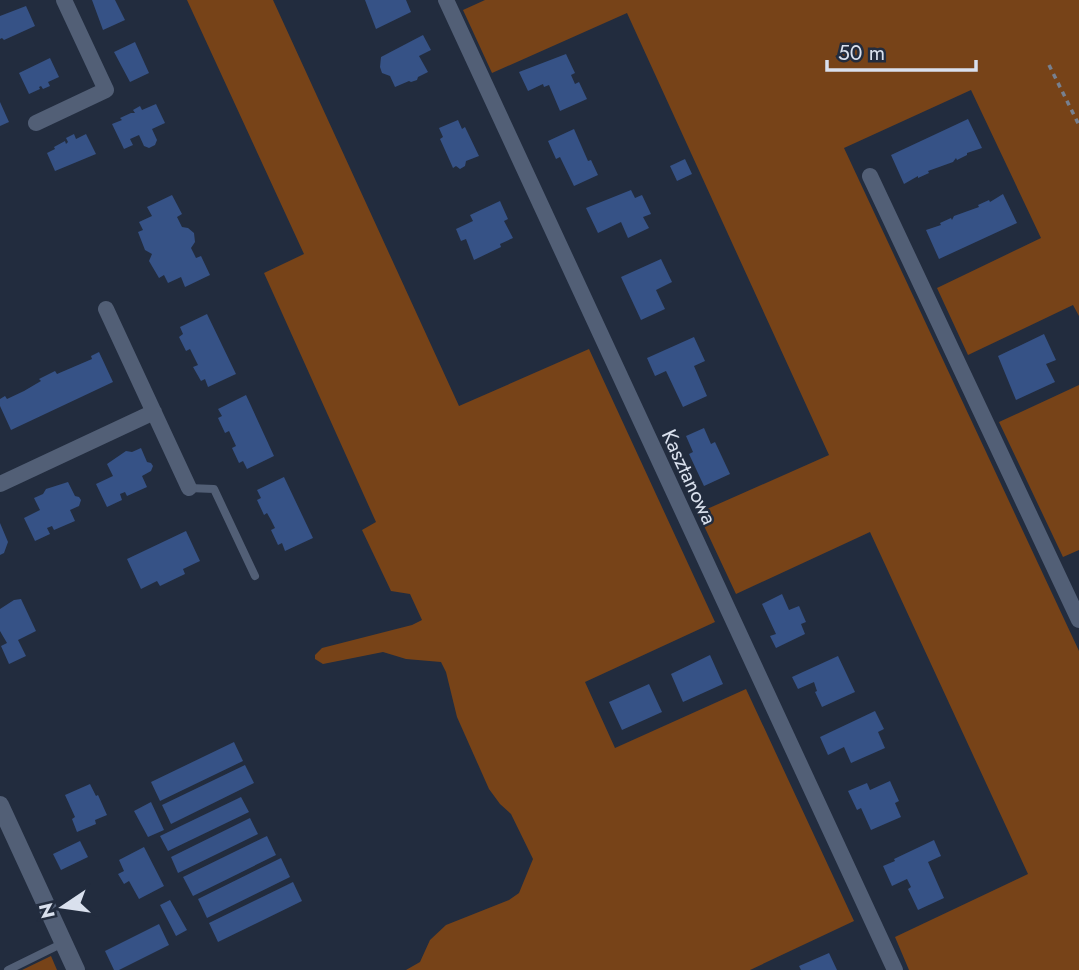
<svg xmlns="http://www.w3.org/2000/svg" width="1079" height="970" font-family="Jost,sans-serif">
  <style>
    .green { fill: #774318 }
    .building { fill: #365286 }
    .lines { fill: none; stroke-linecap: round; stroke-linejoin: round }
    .path { stroke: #77808f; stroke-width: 3.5; stroke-dasharray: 5 5; stroke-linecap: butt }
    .service { stroke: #525f76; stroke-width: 8 }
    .minor { stroke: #525f76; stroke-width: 16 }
    .tertiary { stroke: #525f76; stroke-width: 18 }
    .labels { text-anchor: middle; stroke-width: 5; stroke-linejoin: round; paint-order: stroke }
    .street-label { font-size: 21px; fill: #d9e0ed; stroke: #222c3e }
  </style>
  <rect width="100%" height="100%" fill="#222c3e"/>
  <path class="green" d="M187,0H273L459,406L589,349L715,622L585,682L615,748L746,689L854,921L750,970H406L420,962L430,940L446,925L509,900L519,893L533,859L511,814L500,804L489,789L457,717L446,672L441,662L406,659L383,652L323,664L315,659V655L322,648L412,625L422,620L410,594L391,591L362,530L376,522L264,273L304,254Z
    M485,0H1079V316L1073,305L968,355L937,288L1041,238L971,90L844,148L1079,651V970H909L895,937L1028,874L870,532L736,594L698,513L829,455L627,13L492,73L463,10Z
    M1079,385V550L1063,557L999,422Z
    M51,956L57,970H22Z"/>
  <path class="building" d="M92,0H115L125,20L103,30Z
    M365,0H406L411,12L376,29Z
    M26,6L35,26L4,40L2,38L0,39V16Z
    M423,35L431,50L419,56L428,72L418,77L417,80L411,82L409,81L395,87L390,76L382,73L380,67L381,57Z
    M135,42L149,73L130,82L114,52Z
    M566,54L575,73L571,75L575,84L579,82L587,99L560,111L549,85L544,87L543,84L528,91L519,72Z
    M50,58L59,77L48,82L50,86L43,89L41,86L39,87L40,89L29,94L19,73Z
    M0,102L9,122L0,126Z
    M156,104L165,123L152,129L157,140L155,145L149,148L144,146L139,135L130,139L133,145L124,149L112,124L122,120L120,118L131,113H135L133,110L140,106L142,110Z
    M968,119L982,148L967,153V155L957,160L956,158L953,162L928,171L929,173L918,178V176L904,184L891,155Z
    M458,120L462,129L465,127L479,156L466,161L465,166L460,169L456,166L453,168L440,139L443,137L439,128Z
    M574,129L588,161L591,160L598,175L574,186L560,157L556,159L548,141Z
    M74,134L76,139L86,134L96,154L55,171L47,153L55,149L54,147L65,141L66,144L68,142L66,138Z
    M685,159L692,174L677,181L670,166Z
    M631,190L635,198L642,195L651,214L643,217L649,228L628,238L621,222L598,233L586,208Z
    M1003,194L1017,223L939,259L926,230L941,225L940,223L951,218L952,220L954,216L979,207L978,205L989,200L990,202Z
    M172,195L182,214L177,217L182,227L188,228L194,233L195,242L191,248L196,258L201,256L210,275L185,287L181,277L168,283L164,275L159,278L149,261L152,254L145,250L138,232L143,230L139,222L152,216L147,207Z
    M500,201L508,219L504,221L513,238L500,244L501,247L474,260L466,239L461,241L456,229L473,221L470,215Z
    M661,259L672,282L656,290L665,309L641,320L621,277Z
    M207,314L236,374L208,387L205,379L201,381L193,367L198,365L190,349L186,351L179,337L183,334L180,327Z
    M1044,334L1056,360L1046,364L1055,382L1016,400L998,356Z
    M694,337L705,361L694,366L707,396L683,407L666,371L655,376L647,358Z
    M99,352L113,382L11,430L0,406V399L5,396L7,399L24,391L41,381L39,379L55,371L57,374L92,359L91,356Z
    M246,395L274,456L247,469L243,461L239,463L232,448L236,446L229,431L225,433L218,418L222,416L218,409Z
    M704,428L711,444L715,442L730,474L704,486L689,454L693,452L686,436Z
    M141,448L147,462L151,463L153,466L151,471L142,476L147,487L127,496L125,492L120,494L122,500L107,507L96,484L113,476L107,464L126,451L132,452Z
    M284,477L313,538L285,551L282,543L278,545L271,530L275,528L271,520L267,513L264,515L257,500L261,498L257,490Z
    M68,482L75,496L79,497L81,500L79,506L70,510L75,521L54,530L52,526L47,528L50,534L35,541L24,518L40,510L34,498L43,494L46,489Z
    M0,523L8,542L4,553L0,555Z
    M186,531L200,561L183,569L185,574L160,586L157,581L141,589L127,559Z
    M782,594L789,610L799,606L806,622L801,624L805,634L776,648L770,636L776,634L762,604Z
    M21,599L36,631L18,640L26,656L9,664L1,646L7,643L0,631V609L14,600Z
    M710,655L723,684L683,702L671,674Z
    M838,656L855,692L822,707L815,692L817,691L814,682L798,689L792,677Z
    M649,684L662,712L622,730L609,702Z
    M875,711L884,729L878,732L885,748L851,763L844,747L828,755L820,737Z
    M234,742L243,761L160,801L151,782Z
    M245,765L254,783L171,824L162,805Z
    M890,781L899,801L895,803L901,817L871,830L861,808L857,810L848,791L867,783L870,790Z
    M90,784L96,796L98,795L107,815L95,820L96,824L77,832L72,819L75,817L65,795Z
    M241,797L249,812L168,851L160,836Z
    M151,802L164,830L148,837L134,811Z
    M250,818L258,834L178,873L171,857Z
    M267,836L276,855L193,896L183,877Z
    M934,840L941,856L928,862L944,898L918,910L908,889L911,887L907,879L892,886L883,866L895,861L894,859Z
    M80,841L88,857L61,870L53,854Z
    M144,847L164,886L139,899L129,881L124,884L118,874L124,871L119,860Z
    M281,858L290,877L207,918L198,899Z
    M293,882L302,901L218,942L209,923Z
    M170,900L187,930L176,936L160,905Z
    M159,924L169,945L119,970H114L105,951Z
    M829,953L837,970H801L799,966Z"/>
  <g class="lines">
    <path class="path" d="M1049,65L1079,125"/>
    <path class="service" d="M189,488L214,489L255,576
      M8,970L63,943"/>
    <path class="minor" d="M446,0L895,970
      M36,123L106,90L64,0
      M870,176L1079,620
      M106,309L189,488
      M0,484L154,412"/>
    <path class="tertiary" d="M0,805L76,970"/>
  </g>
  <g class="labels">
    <g class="street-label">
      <text transform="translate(689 477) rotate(65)" y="7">Kasztanowa</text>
    </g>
  </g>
  <g transform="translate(63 907) rotate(257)" stroke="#222c3e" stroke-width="5" paint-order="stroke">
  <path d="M0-5L12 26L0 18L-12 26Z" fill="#d9e0ed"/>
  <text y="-10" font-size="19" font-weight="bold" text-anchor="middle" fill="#d9e0ed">N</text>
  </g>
  <path d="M827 60v10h149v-10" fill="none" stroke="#d9e0ed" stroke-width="3.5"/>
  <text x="838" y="60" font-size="21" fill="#d9e0ed" stroke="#222c3e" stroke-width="5" paint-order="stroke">50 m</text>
</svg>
